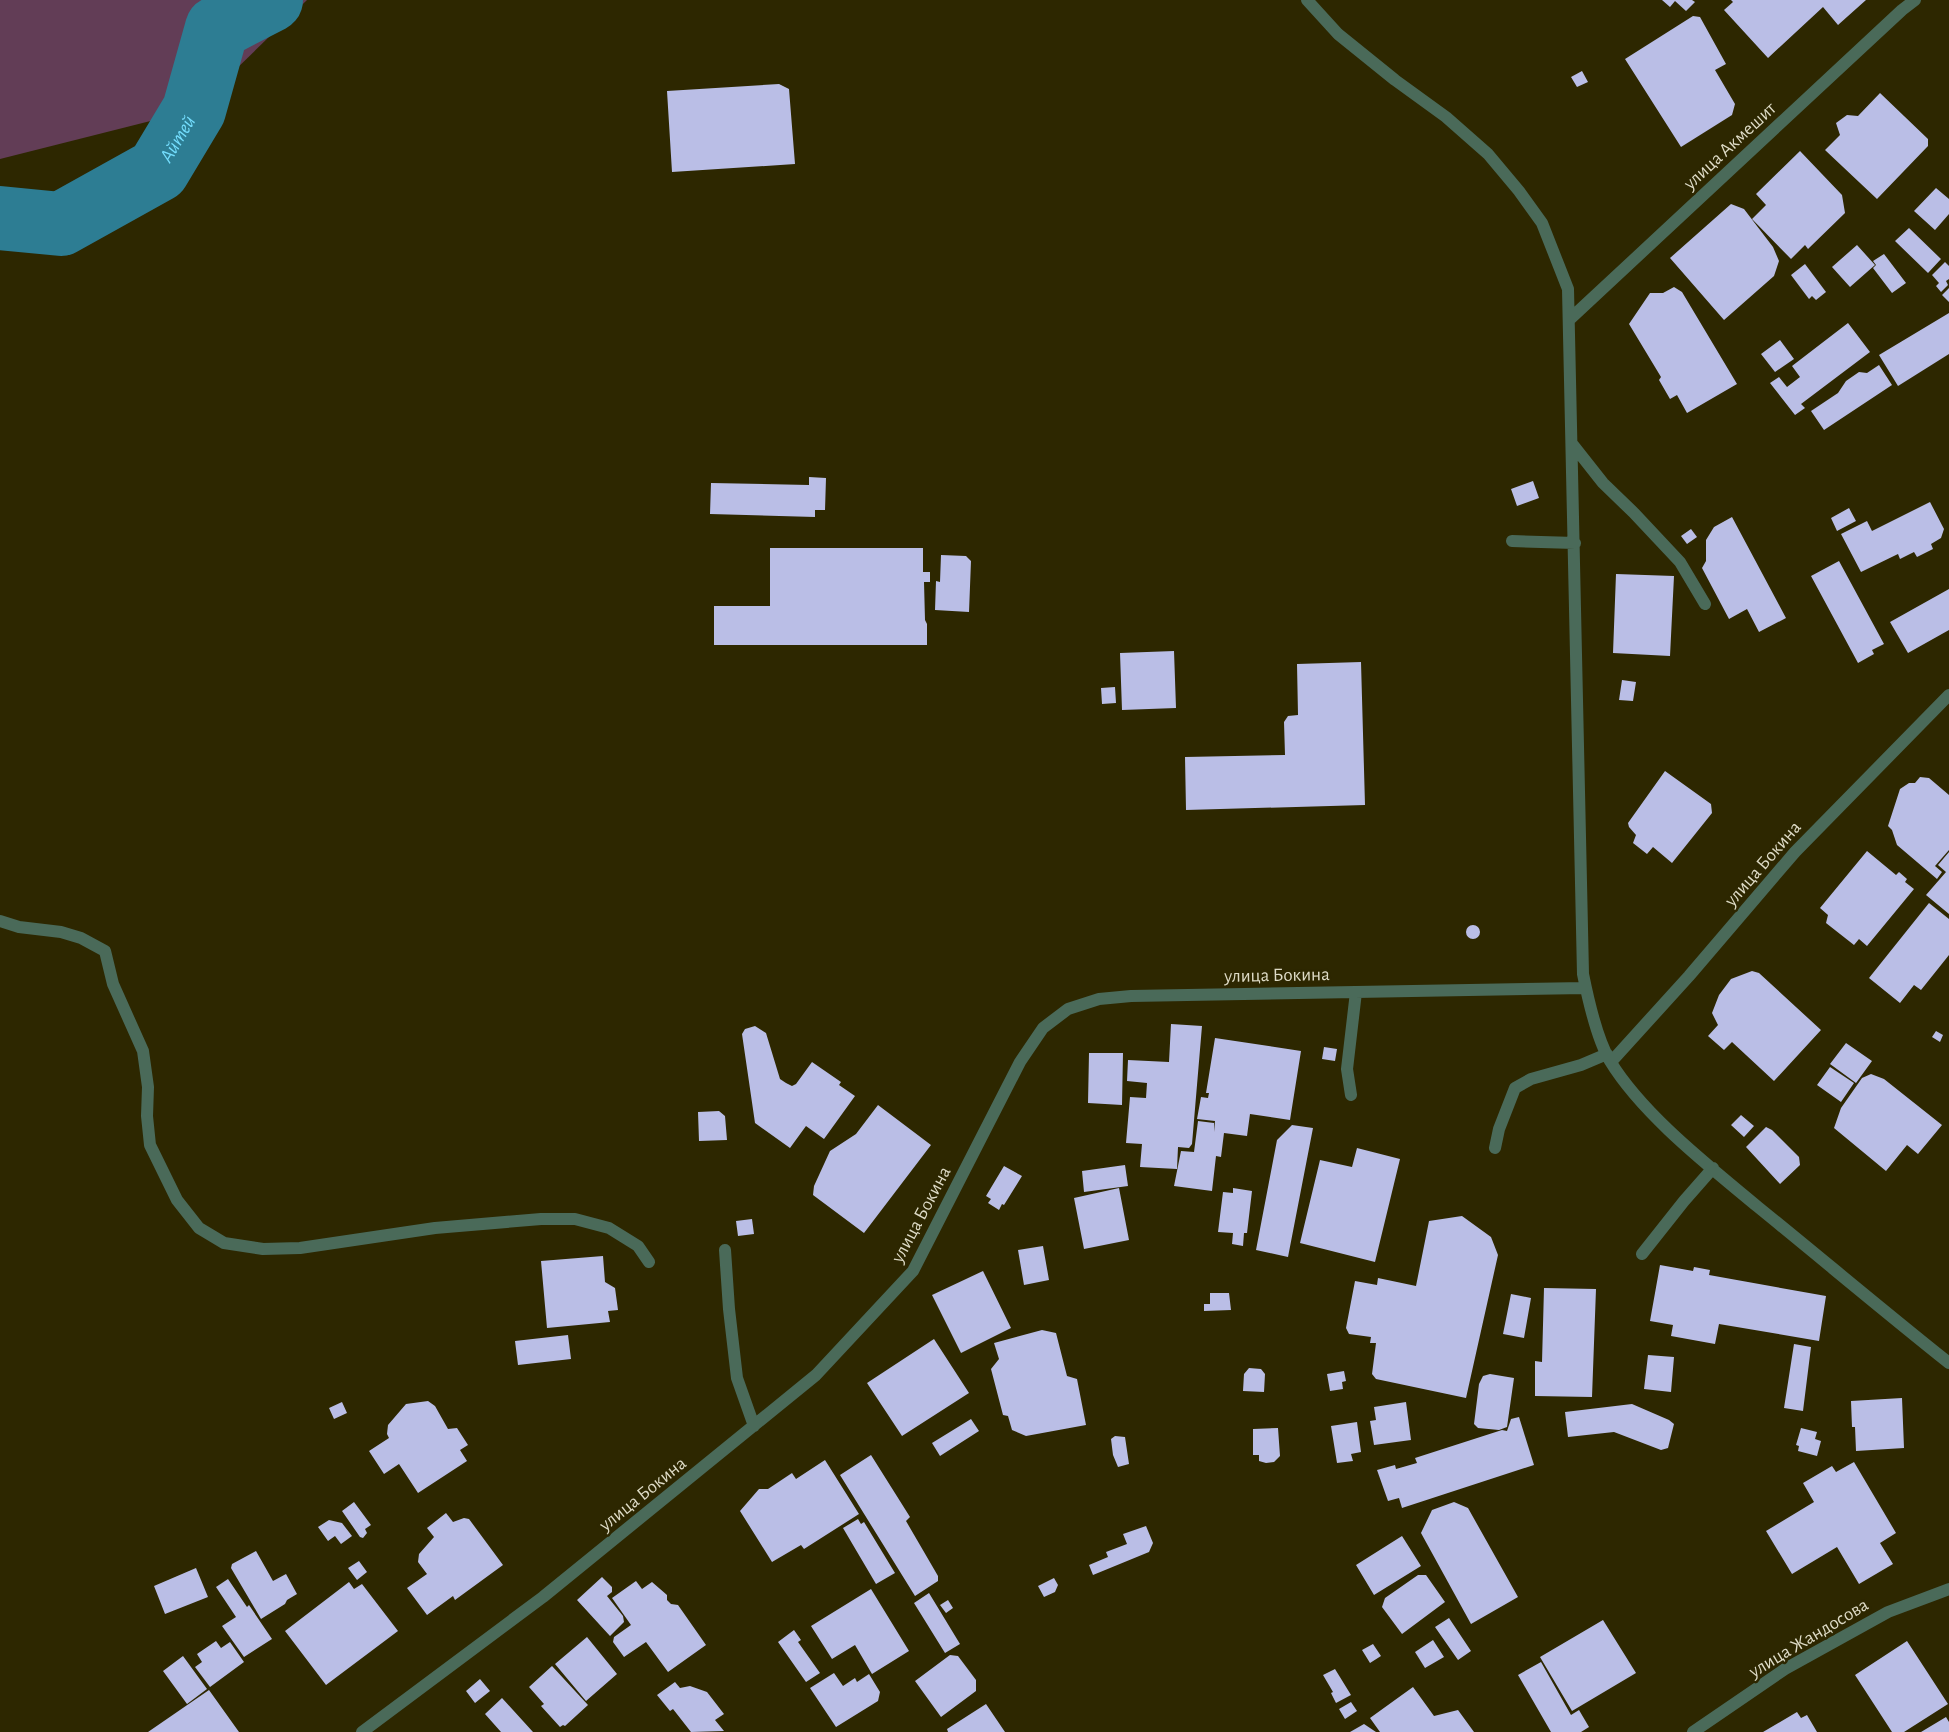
<svg xmlns="http://www.w3.org/2000/svg" width="1949" height="1732" font-family="'Alegreya Sans',sans-serif">
  <style>
    .green { fill: #623d56 }
    .lines { fill: none; stroke-linecap: round; stroke-linejoin: round }
    .river { stroke: #2d7d93; stroke-width: 64 }
    .building { fill: #babee6 }
    .minor { stroke: #4a6a59; stroke-width: 12 }
    .labels { text-anchor: middle; stroke-width: 5; stroke-linejoin: round; paint-order: stroke }
    .street-label { font-size: 19px; fill: #dedbc6; stroke: #2d2700 }
    .water-label { font-size: 20px; font-style: italic; fill: #74defe; stroke: #2d2700 }
  </style>
  <rect width="100%" height="100%" fill="#2d2700"/>
  <path class="green" d="M0,0H307L194,110L0,159Z"/>
  <g class="lines">
    <path class="river" id="s1" d="M0,218L61,224L158,170L194,110L217,28L271,0"/>
  </g>
  <path class="building" d="M1662,0H1692L1695,2L1686,11L1675,1L1670,7Z
    M1731,0H1866L1838,25L1823,7L1768,58L1724,10L1733,2Z
    M1693,16L1700,17L1726,64L1715,70L1735,104L1732,115L1681,147L1625,59Z
    M1582,71L1588,82L1577,87L1571,77Z
    M779,84L789,89L795,164L672,172L667,91Z
    M1880,93L1928,139V146L1877,199L1825,150L1840,135L1836,123L1847,115L1858,116Z
    M1800,151L1842,195L1845,213L1808,249L1805,245L1791,259L1752,219L1766,205L1756,194Z
    M1936,188L1949,199V214L1935,230L1914,211Z
    M1731,204L1744,209L1773,247L1779,261L1774,276L1724,320L1670,258Z
    M1909,228L1941,259L1928,273L1895,241Z
    M1857,245L1875,265L1850,287L1832,267Z
    M1884,254L1906,283L1892,293L1873,268L1876,265L1873,261Z
    M1945,262L1949,266V279L1946,281L1948,285L1941,292L1936,286L1939,283L1932,275Z
    M1805,264L1826,292L1816,300L1812,296L1809,299L1791,275Z
    M1674,287L1682,292L1737,384L1687,413L1677,395L1670,399L1659,380L1661,377L1629,324L1650,293H1663Z
    M1949,288V302L1942,295Z
    M1949,313V354L1898,386L1879,355Z
    M1848,323L1870,352L1801,404L1805,408L1795,415L1770,383L1779,377L1787,387L1800,377L1792,366Z
    M1780,340L1794,359L1775,372L1761,354Z
    M1879,365L1892,385L1824,430L1811,411L1838,393L1846,381L1859,372L1867,373Z
    M809,477L826,478L825,510H815V517L710,514L711,483L809,485Z
    M1533,481L1539,498L1517,506L1511,489Z
    M1930,502L1944,529L1941,538L1931,544L1933,549L1917,557L1914,552L1900,559L1898,554L1861,572L1841,534L1867,521L1872,531Z
    M1849,508L1856,521L1837,531L1831,518Z
    M1732,517L1786,618L1759,632L1747,609L1729,619L1702,568L1706,561V540L1714,527Z
    M1691,529L1697,537L1687,544L1681,536Z
    M770,548H923V572H930V582H924L925,620L927,624V645H714V606H770Z
    M941,555L966,556L971,561L969,612L935,610L936,581L940,582Z
    M1839,561L1884,644L1872,650L1874,654L1858,663L1811,576Z
    M1616,574L1674,576L1670,656L1613,653Z
    M1949,589V630L1908,653L1890,622Z
    M1174,651L1176,708L1122,710L1120,653Z
    M1361,662L1365,805L1186,810L1185,757L1285,755L1284,722L1288,716L1298,715L1297,664Z
    M1622,680L1636,682L1633,701L1619,700Z
    M1115,687L1116,703L1102,704L1101,688Z
    M1665,771L1711,804L1712,813L1672,863L1653,847L1647,854L1633,843L1636,835L1629,827L1628,823Z
    M1920,777L1929,778L1949,795V850L1935,866L1942,872L1937,879L1897,845L1892,830L1888,826L1900,789L1909,783H1915Z
    M1867,851L1896,875L1899,872L1907,879L1905,882L1914,889L1867,946L1859,939L1854,945L1826,923L1828,915L1820,908Z
    M1949,852V914L1926,895L1946,872L1938,865Z
    M1929,903L1949,919V955L1921,990L1914,985L1900,1003L1869,978Z
    M1466 932a7 7 0 1 1 14 0a7 7 0 1 1-14 0Z
    M1752,971L1759,973L1821,1030L1774,1081L1732,1042L1724,1050L1708,1036L1718,1025L1712,1013L1719,995L1731,979Z
    M1171,1024L1202,1026L1192,1144L1189,1148L1178,1147L1177,1169L1140,1167L1142,1144L1126,1143L1130,1097L1146,1098L1147,1083L1127,1081L1128,1060L1169,1062Z
    M755,1026L766,1033L780,1079L786,1083L792,1086L796,1084L812,1062L841,1082L839,1085L855,1096L824,1139L806,1126L790,1148L755,1123L742,1034L745,1029Z
    M1936,1031L1943,1035L1940,1042L1932,1037Z
    M1215,1038L1301,1051L1290,1120L1250,1114L1247,1136L1224,1133L1221,1157L1216,1156L1212,1191L1174,1186L1181,1151L1194,1152L1198,1121L1214,1123V1132L1215,1121L1197,1119L1201,1097L1208,1098L1209,1093H1206Z
    M1846,1043L1872,1061L1856,1083L1830,1064Z
    M1324,1047L1337,1049L1335,1061L1322,1059Z
    M1089,1053H1123L1122,1105L1088,1103Z
    M1830,1067L1854,1083L1841,1102L1817,1085Z
    M1871,1074L1884,1079L1942,1125L1918,1154L1907,1145L1886,1171L1834,1128L1841,1108L1862,1078Z
    M878,1105L931,1145L864,1233L813,1195L814,1186L830,1151L856,1134Z
    M719,1111L725,1116L727,1140L699,1141L698,1112Z
    M1741,1115L1754,1126L1744,1137L1731,1125Z
    M1292,1125L1313,1128L1288,1257L1256,1250L1277,1140Z
    M1766,1127L1772,1130L1799,1157L1800,1165L1780,1184L1746,1147Z
    M1357,1148L1400,1159L1375,1262L1300,1243L1320,1160L1352,1167Z
    M1125,1165L1128,1186L1084,1192L1082,1171Z
    M1004,1166L1022,1176L1004,1205L1002,1204L999,1210L988,1203L991,1199L986,1196Z
    M1119,1188L1129,1240L1084,1249L1074,1198Z
    M1233,1188L1252,1191L1247,1233H1244L1243,1246L1232,1244L1233,1233L1218,1232L1223,1192L1233,1193Z
    M1462,1216L1491,1237L1498,1255L1466,1398L1376,1379L1372,1374L1376,1343H1370L1371,1337L1349,1334L1346,1328L1355,1281L1377,1285L1378,1278L1416,1286L1429,1221Z
    M752,1219L754,1234L738,1236L736,1221Z
    M1043,1246L1049,1280L1024,1285L1018,1250Z
    M603,1256L605,1282L615,1288L618,1310L608,1311L610,1322L547,1328L541,1261Z
    M1660,1265L1693,1271L1694,1267L1710,1270L1709,1275L1826,1296L1819,1341L1719,1324L1715,1344L1671,1336L1673,1325L1650,1321Z
    M983,1271L1011,1328L961,1353L932,1295Z
    M1544,1288L1596,1289L1592,1397L1535,1396V1361L1542,1362Z
    M1210,1293H1229L1231,1310L1204,1311V1304H1210Z
    M1511,1294L1531,1298L1524,1338L1503,1334Z
    M1042,1330L1056,1333L1067,1376L1077,1379L1086,1425L1026,1436L1012,1430L1008,1416L1003,1415L991,1369L999,1359L994,1343Z
    M568,1335L571,1359L518,1365L515,1341Z
    M934,1339L969,1393L902,1436L867,1383Z
    M1794,1344L1811,1347L1803,1411L1784,1408Z
    M1648,1355L1674,1357L1671,1392L1644,1389Z
    M1249,1368L1261,1369L1265,1374L1264,1392L1243,1391L1244,1374Z
    M1344,1371L1346,1381L1342,1382L1343,1389L1330,1391L1327,1374Z
    M1490,1374L1514,1378L1507,1427L1499,1430L1478,1428L1474,1424L1479,1384L1483,1376Z
    M1902,1398L1904,1448L1856,1451L1855,1427H1852L1851,1401Z
    M428,1401L435,1406L448,1429L457,1428L468,1445L460,1450L467,1461L418,1493L399,1464L384,1474L369,1451L389,1438L387,1434L388,1425L406,1404Z
    M342,1402L347,1413L334,1419L329,1408Z
    M1406,1402L1411,1440L1374,1445L1370,1421L1376,1420L1374,1407Z
    M1632,1404L1669,1420L1674,1424L1668,1448L1661,1450L1614,1432L1568,1437L1565,1412Z
    M1519,1417L1534,1465L1402,1508L1399,1498L1388,1501L1377,1470L1395,1465L1396,1469L1417,1463L1415,1458L1502,1430L1507,1431L1511,1419Z
    M971,1419L979,1431L940,1456L932,1443Z
    M1357,1422L1361,1452L1351,1454L1353,1461L1337,1463L1331,1426Z
    M1278,1428L1280,1456L1274,1462L1266,1463L1259,1461V1455H1253V1429Z
    M1801,1428L1817,1432L1815,1439L1821,1441L1817,1456L1798,1451L1799,1446L1796,1445Z
    M1115,1436L1125,1437L1129,1464L1118,1467L1113,1455L1111,1439Z
    M871,1455L910,1517L906,1521L938,1576V1581L915,1596L840,1475Z
    M825,1460L859,1514L804,1549L801,1545L772,1562L740,1511L759,1489H768L792,1473L796,1479Z
    M1854,1462L1896,1533L1880,1543L1893,1564L1859,1584L1837,1547L1792,1574L1766,1531L1814,1502L1803,1483L1832,1466L1836,1472Z
    M354,1502L371,1525L365,1529L367,1533L363,1538L360,1537L342,1511Z
    M1454,1502L1468,1508L1518,1597L1471,1624L1421,1533L1432,1510Z
    M446,1513L453,1522L464,1518L469,1519L503,1565L455,1600L453,1596L427,1615L407,1588L427,1574L418,1562L419,1554L434,1537L427,1528Z
    M858,1519L861,1524L864,1522L895,1573L876,1584L843,1528Z
    M329,1520L342,1523L352,1536L341,1544L335,1536L328,1541L318,1527Z
    M1146,1526L1153,1543L1149,1552L1093,1575L1089,1565L1108,1557L1106,1552L1127,1544L1123,1534Z
    M1402,1536L1421,1566L1374,1595L1356,1565Z
    M256,1551L273,1581L286,1574L297,1594L287,1600L285,1604L261,1619L231,1568L232,1564Z
    M359,1561L367,1572L357,1580L348,1568Z
    M196,1568L208,1597L165,1614L154,1586Z
    M1418,1575H1426L1445,1602L1402,1634L1382,1607L1385,1598Z
    M602,1577L612,1587V1592L607,1596L623,1616L624,1622L610,1636L577,1600Z
    M1054,1578L1058,1585L1055,1592L1044,1597L1038,1586Z
    M228,1579L247,1607L249,1605L272,1639L244,1657L222,1626L236,1617L216,1587Z
    M636,1581L642,1589L652,1582L667,1595V1600L671,1604L678,1605L706,1645L668,1672L646,1642L624,1657L613,1642L614,1637L631,1625L612,1598Z
    M349,1582L354,1589L362,1584L398,1631L326,1685L285,1631Z
    M871,1589L909,1651L872,1674L855,1645L832,1659L811,1626Z
    M929,1593L960,1644L945,1653L914,1603Z
    M948,1600L953,1608L946,1613L940,1605Z
    M1449,1618L1471,1651L1458,1660L1435,1627Z
    M1603,1620L1636,1673L1572,1711L1540,1657Z
    M794,1630L801,1640L798,1642L820,1673L806,1682L778,1642Z
    M587,1637L617,1674L586,1701L555,1664Z
    M1433,1640L1444,1657L1425,1668L1415,1652Z
    M216,1641L221,1648L230,1642L244,1662L210,1687L195,1667L202,1662L197,1654Z
    M1907,1641L1948,1704L1904,1732H1892L1855,1675Z
    M1373,1644L1381,1656L1370,1663L1362,1650Z
    M950,1655L958,1656L976,1680V1691L941,1717L915,1681Z
    M183,1656L207,1689L187,1704L163,1671Z
    M1541,1662L1571,1715L1579,1710L1589,1727L1581,1732H1551L1518,1675Z
    M552,1666L588,1705L565,1726L563,1725L560,1727L541,1706L544,1704L529,1687Z
    M1335,1669L1351,1695L1336,1703L1331,1693L1333,1692L1323,1675Z
    M834,1673L843,1686L855,1678L857,1682L869,1674L880,1692L878,1701L836,1727L810,1688Z
    M480,1679L490,1691L475,1703L466,1691Z
    M675,1682L680,1688L690,1686L707,1692L724,1714L715,1720L724,1731L691,1732L673,1709L670,1711L657,1695Z
    M1413,1687L1434,1716L1458,1710L1474,1732H1380L1370,1718Z
    M209,1690L239,1732H148Z
    M502,1698L533,1732H501L485,1714Z
    M1351,1702L1357,1711L1345,1719L1339,1709Z
    M986,1704L1005,1732H948L947,1729Z
    M1797,1712L1801,1718L1807,1715L1817,1732H1763Z
    M1946,1717L1949,1722V1732H1921Z
    M1364,1724L1376,1732H1350Z"/>
  <g class="lines">
    <path class="minor" d="M1307,0L1338,34L1395,80L1446,117L1488,154L1519,191L1542,223L1568,289L1583,974C1588,999 1597,1039 1610,1061C1643,1115 1709,1166 1758,1207C1822,1259 1885,1312 1949,1363
      M1570,319L1902,10L1915,0
      M1573,445L1603,483L1633,512L1680,562L1705,604
      M1512,541L1575,543
      M0,921L19,927L61,932L81,938L105,951L113,984L143,1051L148,1087L147,1116L150,1145L177,1200L199,1228L224,1243L263,1249L300,1248L435,1228L541,1219H575L609,1228L638,1246L649,1262
      M1611,1062L1689,976L1795,852L1949,695
      M1351,1095L1347,1069L1356,992
      M1495,1148L1499,1129L1515,1088L1531,1079L1581,1065L1607,1054
      M725,1250L729,1309L737,1378L754,1426
      M1642,1254L1684,1201L1713,1168
      M362,1732L543,1597L816,1375L913,1271L1020,1062L1043,1028L1068,1009L1099,999L1131,996L1585,988
      M1693,1732L1785,1669L1888,1612L1949,1589"/>
  </g>
  <g class="labels">
    <g class="street-label">
      <text transform="translate(1729 145) rotate(-43)" y="7">улица Акмешит</text>
      <text transform="translate(1762 863) rotate(-49)" y="7">улица Бокина</text>
      <text transform="translate(1277 974) rotate(-1)" y="7">улица Бокина</text>
      <text transform="translate(920 1214) rotate(-62)" y="7">улица Бокина</text>
      <text transform="translate(642 1493) rotate(-39)" y="7">улица Бокина</text>
      <text transform="translate(1808 1637) rotate(-31)" y="7">улица Жандосова</text>
    </g>
    <g class="water-label">
      <text dy="7" stroke="none"><textPath href="#s1" startOffset="209">Айтей</textPath></text>
    </g>
  </g>
</svg>
